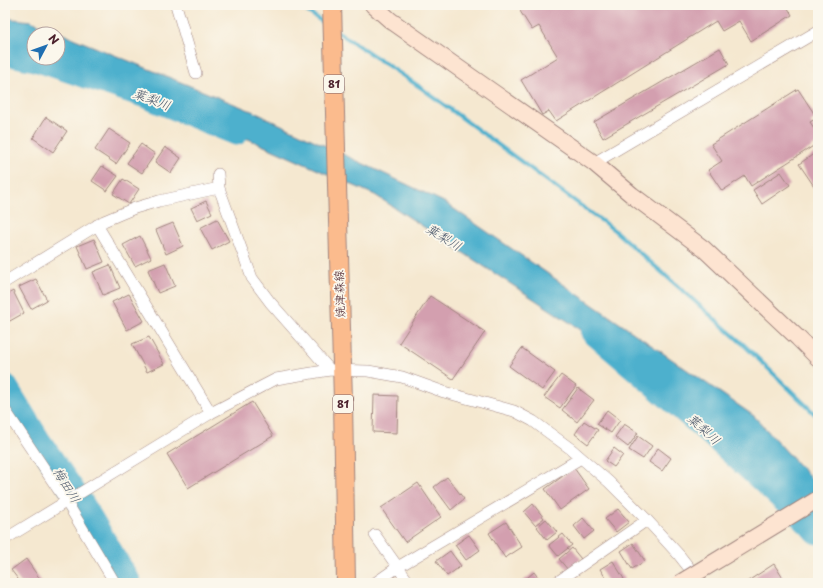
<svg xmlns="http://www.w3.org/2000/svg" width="823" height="588" font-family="'Playpen Sans','Klee One',sans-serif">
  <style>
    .water { fill: #4eb0cd; stroke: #4c687c }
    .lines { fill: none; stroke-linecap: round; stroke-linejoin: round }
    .stream { stroke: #4eb0cd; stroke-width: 4 }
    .river { stroke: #4eb0cd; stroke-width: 25 }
    .building { fill: #d39faf }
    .street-casing { stroke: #a0847e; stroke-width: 12 }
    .secondary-casing { stroke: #a0847e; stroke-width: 18 }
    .primary-casing { stroke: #a0847e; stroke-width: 20 }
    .street { stroke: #fff; stroke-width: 11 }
    .secondary { stroke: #fde4d1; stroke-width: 16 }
    .primary { stroke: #fbbb8d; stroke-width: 18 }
    .secondary-bridge-casing { stroke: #a0847e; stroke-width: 18; stroke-linecap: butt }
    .secondary-bridge { stroke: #fde4d1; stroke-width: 16 }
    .labels { text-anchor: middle; stroke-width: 3.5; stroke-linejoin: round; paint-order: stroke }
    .shield { fill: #fbf7ec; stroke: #7f6065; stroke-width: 1 }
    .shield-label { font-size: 11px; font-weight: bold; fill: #4a1f2b }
    .street-label { font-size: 12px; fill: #4a1f2b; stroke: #fbf7ec }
    .water-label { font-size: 13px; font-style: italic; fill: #4c596c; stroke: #fbf7ec }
  </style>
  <rect width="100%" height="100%" fill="#fbf7ec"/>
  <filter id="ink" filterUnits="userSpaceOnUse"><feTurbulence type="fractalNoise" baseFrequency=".025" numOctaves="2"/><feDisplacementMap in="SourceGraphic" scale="8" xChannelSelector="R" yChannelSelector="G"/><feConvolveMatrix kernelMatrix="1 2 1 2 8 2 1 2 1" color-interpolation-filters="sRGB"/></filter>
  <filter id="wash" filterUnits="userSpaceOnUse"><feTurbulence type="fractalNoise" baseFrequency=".012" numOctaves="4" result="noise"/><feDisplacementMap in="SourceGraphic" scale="16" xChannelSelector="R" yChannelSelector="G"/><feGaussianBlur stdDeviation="0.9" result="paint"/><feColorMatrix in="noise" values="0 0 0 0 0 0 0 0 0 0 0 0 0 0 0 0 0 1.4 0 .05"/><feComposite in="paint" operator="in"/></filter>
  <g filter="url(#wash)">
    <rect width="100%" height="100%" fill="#f5e8d0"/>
    <path class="water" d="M5,18L31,21L254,112L444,202L754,416L818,486V537L691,402L375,195L58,55V34H34V52L5,50Z"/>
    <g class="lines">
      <path class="stream" d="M298,5L327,25
        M338,32L420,87L614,230L743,344L818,417"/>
      <path class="river" d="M5,53L35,59L146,96L236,133
        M593,332C669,397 746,463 818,532
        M5,386L38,440L82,504L129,583"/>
    </g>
    <g id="blocks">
      <path class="building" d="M525,5H786L792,15L751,41L739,21L722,31L716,21L556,121L549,111L542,115L521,80L558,57L539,26L532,30L520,11L527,7Z
        M720,48L729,64L603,138L594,122Z
        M798,89L817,118L810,122L818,134V143L751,186L745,176L722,191L708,170L722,161L711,144Z
        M46,117L67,131L53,152L33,138Z
        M109,129L130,143L116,164L95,150Z
        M141,144L155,154L142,173L127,163Z
        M165,147L181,158L171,173L155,162Z
        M818,151V192L799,164Z
        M102,166L118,176L107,191L92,181Z
        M781,172L790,185L762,204L753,190Z
        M123,179L139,189L129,204L113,194Z
        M206,201L212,213L197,220L191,208Z
        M217,219L229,241L212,250L200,228Z
        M173,223L183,246L166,254L156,230Z
        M140,236L151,258L135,266L123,245Z
        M94,239L104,262L87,269L77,246Z
        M165,263L175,286L158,293L148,270Z
        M110,265L120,288L103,295L93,272Z
        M36,279L47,300L31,309L19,287Z
        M13,291L24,313L8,322L5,316V296Z
        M129,294L144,321L127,330L112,302Z
        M430,296L485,332L453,379L399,343Z
        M149,337L164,364L147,372L132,344Z
        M522,348L555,372L542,390L509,366Z
        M561,375L576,386L560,408L544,397Z
        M578,388L594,400L577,422L562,410Z
        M374,395L398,396L397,433L373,432Z
        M252,402L273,436L188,488L167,454Z
        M607,410L620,420L611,433L597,424Z
        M584,421L598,430L588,444L575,434Z
        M624,424L638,433L628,447L615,437Z
        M638,436L652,446L643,459L629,450Z
        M614,448L623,455L614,467L605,461Z
        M658,448L671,458L662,471L649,462Z
        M574,468L589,489L560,510L545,489Z
        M447,477L464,499L451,510L434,487Z
        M418,483L441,517L405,542L381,508Z
        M533,504L544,518L535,525L524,512Z
        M618,509L629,522L616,532L605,519Z
        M583,518L594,531L584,539L574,526Z
        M546,519L557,532L547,540L537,527Z
        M506,522L522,547L505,558L489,533Z
        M563,534L572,545L558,556L549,545Z
        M469,535L480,550L466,560L455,545Z
        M633,543L645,561L632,569L621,551Z
        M572,548L581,559L568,570L559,559Z
        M450,551L461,566L447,576L436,561Z
        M26,559L42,582L41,583H21L11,570Z
        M613,561L624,579L619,583H609L600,569Z
        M774,564L786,583H745Z
        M534,572L542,583H521Z"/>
    </g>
  </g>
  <g filter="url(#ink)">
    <use href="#blocks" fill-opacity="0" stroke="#a0847e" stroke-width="1"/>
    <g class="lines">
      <defs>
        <path id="street" d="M176,5L196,73
          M594,163L818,31
          M218,174L219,188L252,278L270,302L330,370
          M97,225L211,413
          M5,282L104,221L135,208L159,201L219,188
          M5,410L66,501L115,583
          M375,535L409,583
          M5,539L211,413L276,379L330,370L368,371L402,377L444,392L514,411L533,421L571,449L609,482L647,520L679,555L701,583
          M375,583L398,567L581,458
          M556,583L647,520"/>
        <path id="secondary" d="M373,5L390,20L594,163L632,195L704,249L798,338L818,358"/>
        <path id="primary" d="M332,5L343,400L346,583"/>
      </defs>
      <use href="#street" class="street-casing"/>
      <use href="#secondary" class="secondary-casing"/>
      <use href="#primary" class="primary-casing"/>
      <use href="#street" class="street"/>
      <use href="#secondary" class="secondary"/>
      <use href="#primary" class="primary"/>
      <defs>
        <path id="secondary-bridge" d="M680,583L818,499"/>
      </defs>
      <use href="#secondary-bridge" class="secondary-bridge-casing"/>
      <use href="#secondary-bridge" class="secondary-bridge"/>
    </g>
  </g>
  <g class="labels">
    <g class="shield">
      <rect x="324" y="75" width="20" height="18" rx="3"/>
      <rect x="333" y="395" width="20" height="18" rx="3"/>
    </g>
    <g class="shield-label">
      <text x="334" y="88">81</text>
      <text x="343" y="408">81</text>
    </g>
    <g class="street-label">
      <text transform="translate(340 294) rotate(-92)" y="4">焼津森線</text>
    </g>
    <g class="water-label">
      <text transform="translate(152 99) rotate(21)" y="5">葉梨川</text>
      <text transform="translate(444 237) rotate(31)" y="5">葉梨川</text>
      <text transform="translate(704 429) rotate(42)" y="5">葉梨川</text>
      <text transform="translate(67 485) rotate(58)" y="5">梅田川</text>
    </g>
  </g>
  <rect width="823" height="588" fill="none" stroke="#fbf7ec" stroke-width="20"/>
  <g transform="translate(46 46) rotate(49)"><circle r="19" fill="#fbf7ec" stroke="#b4a19f"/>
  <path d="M0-3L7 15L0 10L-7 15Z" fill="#1f6fb2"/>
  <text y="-6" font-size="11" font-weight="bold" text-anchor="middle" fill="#4a1f2b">N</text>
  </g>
</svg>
